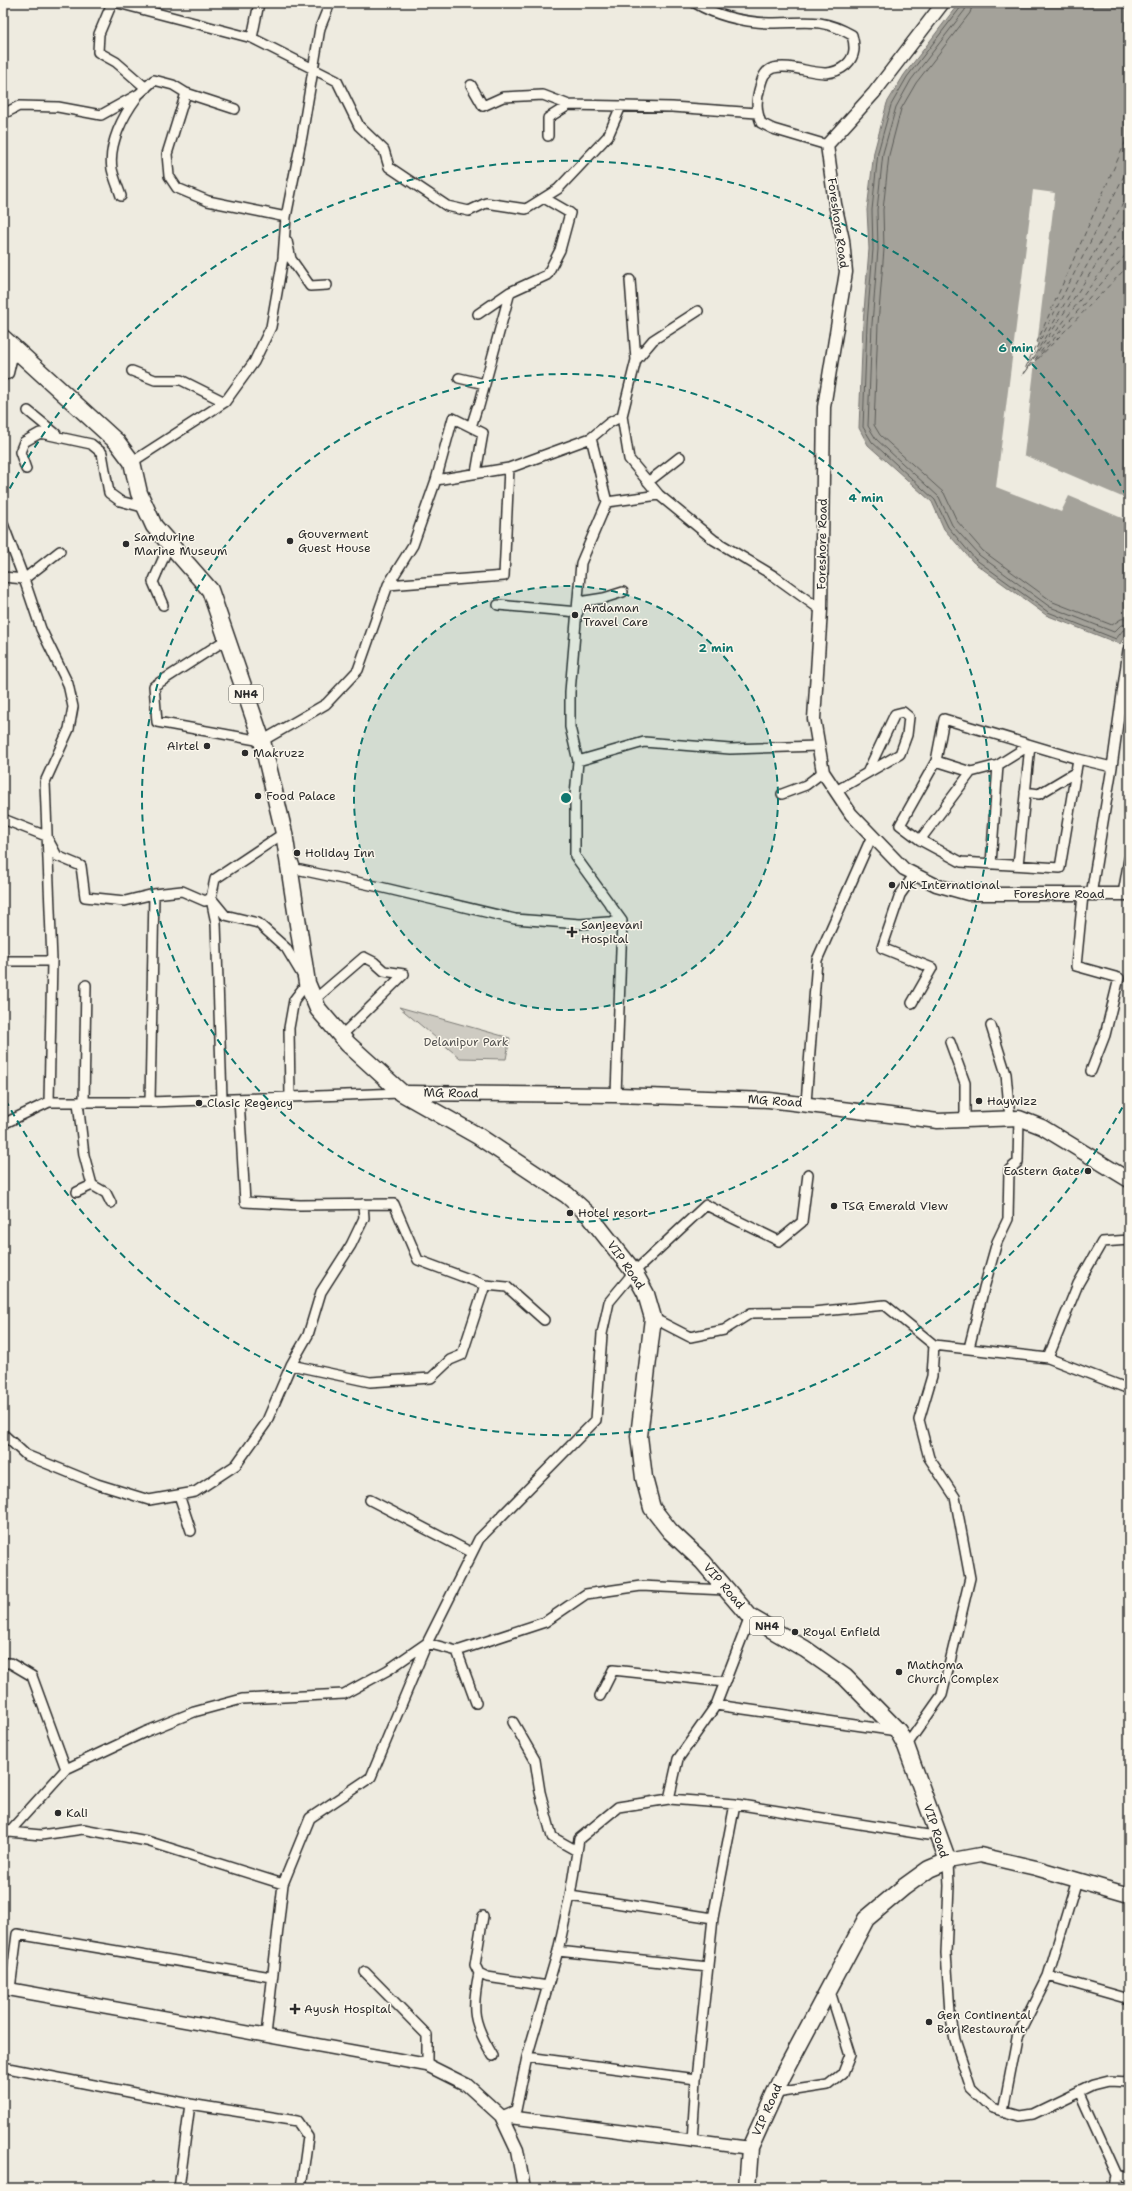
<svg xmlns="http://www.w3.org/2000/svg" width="1132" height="2191" font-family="'Shantell Sans',sans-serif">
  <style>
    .green { fill: #cecbc2; stroke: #7c7b76 }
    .water { fill: #a4a29a; stroke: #74726e }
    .pier { fill: #eeebe0 }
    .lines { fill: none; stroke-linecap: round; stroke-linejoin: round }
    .shore { stroke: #5b5b57; stroke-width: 1 }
    .ferry { stroke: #555552; stroke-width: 1; stroke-dasharray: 5 4; stroke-linecap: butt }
    .street-casing { stroke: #2b2b2b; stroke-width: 12 }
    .secondary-casing { stroke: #2b2b2b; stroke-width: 15 }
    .primary-casing { stroke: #2b2b2b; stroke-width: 17 }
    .highway-casing { stroke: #2b2b2b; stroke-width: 19 }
    .street { stroke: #fbf7ec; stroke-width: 9 }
    .secondary { stroke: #fbf7ec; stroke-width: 12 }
    .primary { stroke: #fbf7ec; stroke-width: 14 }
    .highway { stroke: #fbf7ec; stroke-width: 16 }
    .ring { fill: none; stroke: #0f766e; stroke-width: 2; stroke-dasharray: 7 5 }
    .poi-dot { fill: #2b2b2b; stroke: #fbf7ec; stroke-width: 1.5 }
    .labels { text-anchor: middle; stroke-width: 3; stroke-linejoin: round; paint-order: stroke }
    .shield { fill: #fbf7ec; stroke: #696865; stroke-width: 1 }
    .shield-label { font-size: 11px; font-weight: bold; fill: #2b2b2b }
    .street-label { font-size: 12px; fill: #2b2b2b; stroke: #fbf7ec }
    .poi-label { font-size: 12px; fill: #2b2b2b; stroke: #fbf7ec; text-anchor: start }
    .park-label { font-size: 12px; fill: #545351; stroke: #fbf7ec }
    .centre { fill: #0f766e; stroke: #fbf7ec; stroke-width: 2 }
    .ring-label { font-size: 12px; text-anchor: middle; font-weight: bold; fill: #0f766e; stroke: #fbf7ec; stroke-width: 3; stroke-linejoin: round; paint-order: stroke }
  </style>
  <rect width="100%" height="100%" fill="#eeebe0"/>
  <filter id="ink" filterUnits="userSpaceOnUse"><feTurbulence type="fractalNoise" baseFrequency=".025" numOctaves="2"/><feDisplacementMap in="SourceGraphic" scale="8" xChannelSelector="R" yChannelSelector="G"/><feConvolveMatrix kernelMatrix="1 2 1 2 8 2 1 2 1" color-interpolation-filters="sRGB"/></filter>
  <g filter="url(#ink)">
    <path class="green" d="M399,1007L510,1038L506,1059L460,1058Z"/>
    <path class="water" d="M959,3H1129V634L1126,633L1120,644L1046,615L973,562L944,529L932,502L868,445L859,428L863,324L869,249L867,210L874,152L887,103L904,75Z"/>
    <path class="pier" d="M1033,190L1055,193L1024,455L1129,500V521L1069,496L1061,512L996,487Z"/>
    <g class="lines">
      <path class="shore" d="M962,3L961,7L907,77L891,105L878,152L872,210L873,249L867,324L863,427L872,442L935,500L948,527L975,559L1048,612L1116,639L1123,630H1129
        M967,3L965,10L911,80L896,107L883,153L877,210L878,249L872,324L868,426L876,439L939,497L952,525L979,555L1050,607L1114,632L1121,625H1129
        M973,3L970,13L916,83L901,109L889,155L883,210L884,249L878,324L874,425L880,435L944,493L957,521L983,551L1053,602L1112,625L1121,619L1129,618"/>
      <path class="ferry" d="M1028,364L1129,166
        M1028,367L1129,215
        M1029,368L1129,251
        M1026,370L1129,193
        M1025,372L1129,265
        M1024,374L1129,235
        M1022,376L1129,134"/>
      <defs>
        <path id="street" d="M112,3L99,34L98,52L116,62L146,88
          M118,3L252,38L337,81L359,126L384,150L389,167L447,206L469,211L486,203L526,209L558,189L608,136L621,106
          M695,3C717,16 744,22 769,23C803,24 819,16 852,35C855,46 856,56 846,65C824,84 799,62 773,68C764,71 762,79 760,87C756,100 756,110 761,123L773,129L827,145
          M252,38L259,3
          M471,85L483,106L503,97L543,95L569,105L672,107L757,113
          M186,93L235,109
          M3,114L19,106L58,107L101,115L139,94L154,80L173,85L186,93L167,154L169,176L177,188L208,201L286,217L302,136L320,28L330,3
          M548,136V118L569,105
          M121,196C118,187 114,178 112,169C108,144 123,116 137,97
          M287,241L291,259L310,286L327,285
          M630,280L636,360L622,416L629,459L659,495L714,540L774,576L821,610
          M478,314L510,292
          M636,360L653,340L698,311
          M132,371L155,380H181L225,402
          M459,378L485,384
          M28,411L56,434
          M622,416L609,423L591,438L607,502L659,495
          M471,427L477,408L479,406L510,292L547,275L560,250L570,213L544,198
          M132,462L225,402L254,362L271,327L283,258L286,217
          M26,469L20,452L24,442L40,433L91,444L102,453L109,493L120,501L146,508
          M436,480L453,418L483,433L476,473
          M648,482L680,457
          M607,502L581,563L570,692V727L578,761L575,796V856L622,921
          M3,524L24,579L60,551
          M3,577L24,579L41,629L68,684L73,707L69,729L45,782L52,961L49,1102
          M388,585L504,576L509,468
          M163,605L153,582L170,543
          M498,605L578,612
          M579,606L585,601L604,598L623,592
          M227,639L154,686L157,722L262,741L326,704L358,670L388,585L413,545L436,480L509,468L591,438
          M1078,759L1060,868L961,862L920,840L900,825L936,761L944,719L1078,759L1112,767
          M578,761L644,742L730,749L818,746
          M936,761L971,772
          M836,791L900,754L907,735L909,717L903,712L895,714L867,773
          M1025,792L1039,794L1076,772
          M782,794L806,785L823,772
          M3,819L46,836L57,856L81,866L85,897L125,901L154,894L182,891L205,901L211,898L215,879L284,833L285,835
          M920,840L971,772L998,765L1030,745
          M293,861L296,869L380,887L515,919L580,924L622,921L616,1095
          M991,864L998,765
          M1018,865L1030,745
          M1123,894L1129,859
          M1083,895L1076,966L1119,978L1105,1035L1091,1071
          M1091,895L1112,767L1128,650
          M211,898L225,915L258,923L286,948L307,983L294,1000L289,1028L290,1097
          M211,899L216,923L222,1098
          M3,961H52
          M314,1000L364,957L374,962L384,971L404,974L341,1036
          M912,1003L932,968L882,948L900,895L914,875
          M991,1026L1006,1074L1010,1118
          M950,1042L965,1083V1119
          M239,1099L245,1202L300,1205L394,1204L418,1260L485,1285L507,1287L544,1320
          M78,1102L84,1155L92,1185
          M84,1102L86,985
          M150,1102L154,894
          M806,1103L817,960L872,836
          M3,1124L49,1102H150L401,1093
          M77,1192L92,1185L106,1193L111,1203
          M653,1318L690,1337L724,1330L751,1313L813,1312L885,1305L934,1345
          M969,1348L984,1288L997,1242L1008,1219L1009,1170L1018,1162L1019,1118
          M1048,1358L1078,1284L1102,1242L1129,1240
          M291,1365L308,1335L321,1292L351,1245L364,1218L363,1204
          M3,1434L26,1455L97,1484L149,1500L195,1492L236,1465L266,1423L291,1365L370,1382L431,1378L450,1360L462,1355L485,1285
          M179,1495L191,1531
          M370,1500L472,1553
          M457,1651L476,1703
          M3,1663H10L32,1676L66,1769
          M600,1696L613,1670L725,1682
          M716,1705L750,1617
          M513,1722L535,1760L540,1792L552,1837L577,1851
          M906,1746L942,1695L970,1578L955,1497L929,1458L919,1420L932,1376L934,1345L1048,1358L1129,1389
          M669,1799L678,1759L716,1705L897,1731
          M9,1832L41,1835L83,1829L147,1841L283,1884
          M3,1834L9,1832L66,1769L145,1732L194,1712L242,1699L344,1694L388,1670L427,1643L479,1539L596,1420L602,1334L609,1302L634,1272L706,1205L779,1241L802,1222L808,1174
          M948,1861L949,1886L946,1953L950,2013L955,2040L971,2088L992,2108L1020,2116L1033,2114L1093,2085L1109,2081L1129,2082
          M570,1896L713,1918
          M483,1916L475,1965L479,1973L487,1977L548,1986
          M558,1951L708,1967
          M365,1972L427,2035V2065
          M479,1973C471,2010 473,2023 493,2056
          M1048,1976L1129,1999
          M10,1989L17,1934L271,1977
          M266,2035L283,1884L310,1818L371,1777L427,1643L457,1651L545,1622L586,1594L641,1586L725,1590
          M527,2057L696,2079
          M3,2067L190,2104L179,2188
          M1079,2091L1117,2175L1115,2188
          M776,2093L828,2085L843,2073L850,2055L829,1988
          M190,2104L297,2121L308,2137L301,2188
          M1003,2112L1017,2038L1048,1976L1077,1880
          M502,2116L516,2110L527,2057L558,1951L570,1896L579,1839L618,1807L669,1799L735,1804L928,1835L938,1833
          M692,2141L696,2079L713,1918L735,1804
          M1117,2175L1129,2178"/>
        <path id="secondary" d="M943,3L874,93L827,145L835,204L843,240L846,272L824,407L821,610L814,719L823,772L851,814L904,869L936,885L968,894H1129
          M6,345L13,347L7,373
          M3,1988L427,2065L467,2085L501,2116L750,2148
          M501,2116L517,2150L524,2188"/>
        <path id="primary" d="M402,1093L616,1095L769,1100L938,1121L1019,1118L1042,1127L1129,1180
          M948,1861L980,1855L1036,1868L1129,1895"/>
        <path id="highway" d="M3,338L117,442L132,462L139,493L154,526L210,590L262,741L284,833L307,983L318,1009L348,1044L402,1093L478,1136L567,1195L589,1215L634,1272L646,1294L653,1318L639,1436L644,1478L652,1508L670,1531L703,1562L750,1617L805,1649L845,1677L898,1731L906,1746L948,1861L929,1869L904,1887L866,1919L783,2075L750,2148L747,2188"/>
      </defs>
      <use href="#street" class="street-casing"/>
      <use href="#secondary" class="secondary-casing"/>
      <use href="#primary" class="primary-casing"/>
      <use href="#highway" class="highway-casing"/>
      <use href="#street" class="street"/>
      <use href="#secondary" class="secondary"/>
      <use href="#primary" class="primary"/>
      <use href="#highway" class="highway"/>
    </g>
  </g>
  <circle cx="566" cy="798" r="212" fill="#0f766e" fill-opacity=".12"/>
  <g class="ring">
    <circle cx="566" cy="798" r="212"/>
    <circle cx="566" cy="798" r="424"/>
    <path d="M1128 1097A636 636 0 0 1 4 1097M4 499A636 636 0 0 1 1128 499"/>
  </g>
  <g class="poi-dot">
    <circle cx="290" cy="541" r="4"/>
    <circle cx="126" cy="544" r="4"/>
    <circle cx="575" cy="615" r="4"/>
    <circle cx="207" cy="746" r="4"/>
    <circle cx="245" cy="753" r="4"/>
    <circle cx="258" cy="796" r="4"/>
    <circle cx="297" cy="853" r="4"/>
    <circle cx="892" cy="885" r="4"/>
    <path d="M570 926h4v4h4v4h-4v4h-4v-4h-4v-4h4z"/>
    <circle cx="979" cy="1101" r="4"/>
    <circle cx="199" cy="1103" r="4"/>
    <circle cx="1088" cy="1171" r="4"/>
    <circle cx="834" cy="1206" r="4"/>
    <circle cx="570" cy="1213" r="4"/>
    <circle cx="795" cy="1632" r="4"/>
    <circle cx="899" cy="1672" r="4"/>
    <circle cx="58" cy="1813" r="4"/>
    <path d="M293 2003h4v4h4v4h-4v4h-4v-4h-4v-4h4z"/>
    <circle cx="929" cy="2022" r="4"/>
  </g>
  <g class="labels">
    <g class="shield">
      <rect x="229" y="685" width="34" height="18" rx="3"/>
      <rect x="750" y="1617" width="34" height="18" rx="3"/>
    </g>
    <g class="shield-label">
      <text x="246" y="698">NH4</text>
      <text x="767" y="1630">NH4</text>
    </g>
    <g class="street-label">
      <text transform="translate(838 223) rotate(82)" y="4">Foreshore Road</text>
      <text transform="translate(822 544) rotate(-89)" y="4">Foreshore Road</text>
      <text x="1059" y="898">Foreshore Road</text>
      <text transform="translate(451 1093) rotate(1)" y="4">MG Road</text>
      <text transform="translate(775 1101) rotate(4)" y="4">MG Road</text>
      <text transform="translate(626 1265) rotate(55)" y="4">VIP Road</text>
      <text transform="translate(724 1586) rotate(49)" y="4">VIP Road</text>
      <text transform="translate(936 1831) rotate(72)" y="4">VIP Road</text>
      <text transform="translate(767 2110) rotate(-66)" y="4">VIP Road</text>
    </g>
    <g class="poi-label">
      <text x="298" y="538">Gouverment<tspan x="298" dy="14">Guest House</tspan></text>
      <text x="134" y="541">Samdurine<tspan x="134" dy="14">Marine Museum</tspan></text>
      <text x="583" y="612">Andaman<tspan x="583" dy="14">Travel Care</tspan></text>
      <text x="199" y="750" text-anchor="end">Airtel</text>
      <text x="253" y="757">Makruzz</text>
      <text x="266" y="800">Food Palace</text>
      <text x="305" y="857">Holiday Inn</text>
      <text x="900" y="889">NK International</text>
      <text x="581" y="929">Sanjeevani<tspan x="581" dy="14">Hospital</tspan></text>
      <text x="987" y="1105">Haywizz</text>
      <text x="207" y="1107">Clasic Regency</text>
      <text x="1080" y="1175" text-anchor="end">Eastern Gate</text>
      <text x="842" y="1210">TSG Emerald View</text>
      <text x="578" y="1217">Hotel resort</text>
      <text x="803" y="1636">Royal Enfield</text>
      <text x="907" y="1669">Mathoma<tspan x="907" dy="14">Church Complex</tspan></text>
      <text x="66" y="1817">Kali</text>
      <text x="304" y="2013">Ayush Hospital</text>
      <text x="937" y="2019">Gen Continental<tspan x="937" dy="14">Bar Restaurant</tspan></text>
    </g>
    <g class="park-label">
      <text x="466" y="1046">Delanipur Park</text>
    </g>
  </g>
  <circle cx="566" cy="798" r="6" class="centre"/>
  <g class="ring-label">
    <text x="1016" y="352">6 min</text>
    <text x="866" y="502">4 min</text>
    <text x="716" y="652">2 min</text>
  </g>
  <rect width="1132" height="2191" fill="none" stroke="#fbf7ec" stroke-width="16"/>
  <rect x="8" y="8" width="1116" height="2175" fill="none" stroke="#2b2b2b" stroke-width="1.5" filter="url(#ink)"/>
</svg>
